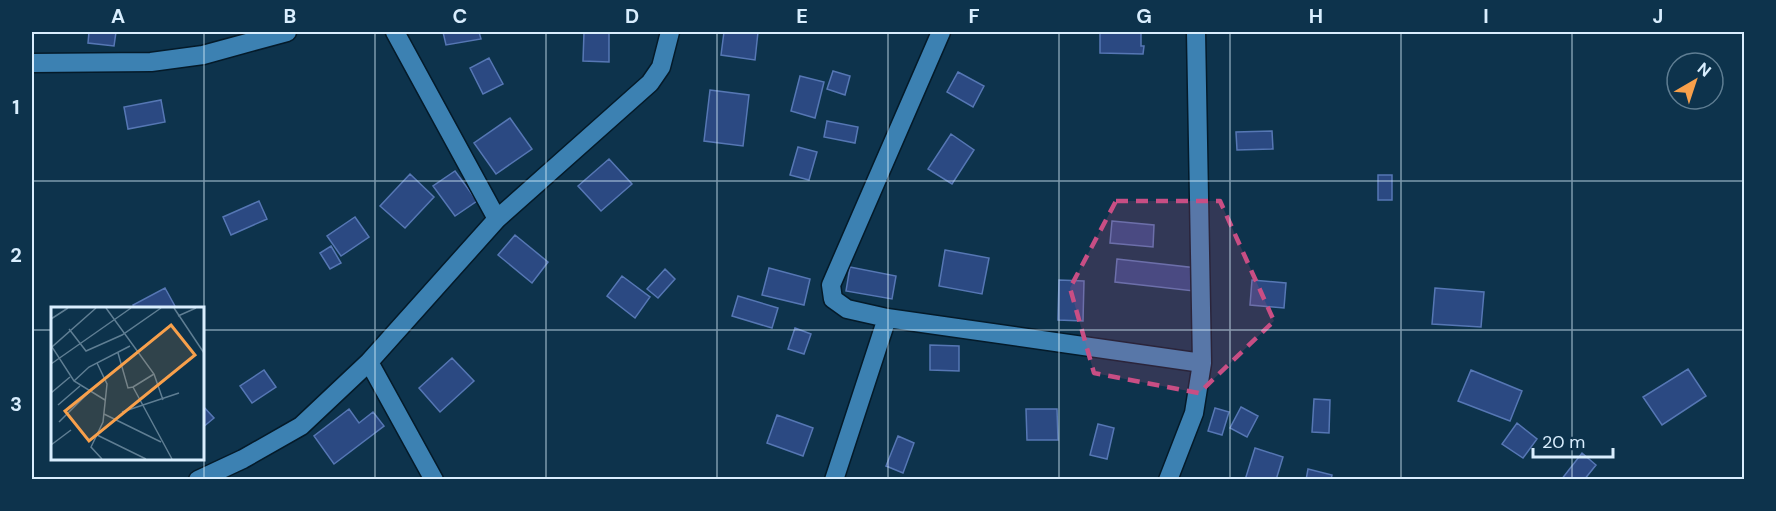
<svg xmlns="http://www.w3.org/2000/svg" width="1776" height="511" font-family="'DM Sans',sans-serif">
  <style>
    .building { fill: #2b4982; stroke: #5677b4; stroke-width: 1.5 }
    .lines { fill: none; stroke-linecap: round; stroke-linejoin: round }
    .street-casing { stroke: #041a29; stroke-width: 21 }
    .street { stroke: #3c81b2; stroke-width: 18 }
    .marked { fill: #c84e84; fill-opacity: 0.2; stroke: #c84e84; stroke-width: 4.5; stroke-dasharray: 12 8; stroke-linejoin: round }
    .grid { fill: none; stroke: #d9eefe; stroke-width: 1.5; stroke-opacity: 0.55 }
    .inset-road { fill: none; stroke: #5f7e93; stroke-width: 1.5 }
    .view { fill: #f8a04b; fill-opacity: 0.15; stroke: #f8a04b; stroke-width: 3 }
    .inset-edge { fill: none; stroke: #d9eefe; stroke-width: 3 }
    .neatline { fill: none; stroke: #d9eefe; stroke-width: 2 }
    .grid-label { font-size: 20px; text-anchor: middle; font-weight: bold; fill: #d9eefe }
  </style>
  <rect width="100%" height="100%" fill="#0d334c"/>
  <path class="building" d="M89,32H116L114,46L88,43Z
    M443,32H479L481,39L446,45Z
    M584,32H609V62L583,61Z
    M724,32H758L755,60L721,55Z
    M1100,32H1141V46H1144L1143,54L1100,53Z
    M489,58L503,84L483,94L470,68Z
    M833,71L850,76L845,95L827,89Z
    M958,72L984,86L973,107L947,92Z
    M800,76L824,82L815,118L791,111Z
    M710,90L749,95L743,146L704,141Z
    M161,100L165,122L128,129L124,107Z
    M510,118L532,149L496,174L474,143Z
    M827,121L858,127L855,143L824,137Z
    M1272,131L1273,149L1237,150L1236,132Z
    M951,134L974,150L952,184L928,169Z
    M798,147L817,152L809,180L790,175Z
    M609,159L632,184L601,211L578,186Z
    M455,171L477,201L455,216L433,186Z
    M410,174L434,197L405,228L380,206Z
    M1378,175H1392V200H1378Z
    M259,201L267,219L231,235L223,217Z
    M355,217L369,237L341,256L327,236Z
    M1112,221L1154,225L1153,247L1110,243Z
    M515,235L548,262L532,283L498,255Z
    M331,246L341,263L330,269L320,253Z
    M945,250L989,258L982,294L939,286Z
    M1117,259L1197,268L1194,291L1115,282Z
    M850,267L896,276L892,299L846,291Z
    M769,268L810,279L804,305L762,295Z
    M665,269L675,279L658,298L647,289Z
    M622,276L650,297L635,318L607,296Z
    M1059,280L1084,281L1083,321L1058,320Z
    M1252,280L1286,283L1284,308L1250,305Z
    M165,288L176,308H135L133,305Z
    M1435,288L1484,292L1481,327L1432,324Z
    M738,296L778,308L772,328L732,316Z
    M795,328L811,334L804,354L788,349Z
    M930,345L959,346V371L930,370Z
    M452,358L474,381L440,412L419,388Z
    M1688,369L1706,396L1662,425L1643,397Z
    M264,370L276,387L252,403L240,386Z
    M1471,370L1522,391L1510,421L1458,401Z
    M1314,399L1330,400L1329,433L1312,432Z
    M202,405L214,418L202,428Z
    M1241,407L1258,416L1247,437L1230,428Z
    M1215,408L1229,412L1222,435L1208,431Z
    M349,409L359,423L373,412L384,426L334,464L314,436Z
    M1026,409H1057L1058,440H1027Z
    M777,415L813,428L803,456L767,443Z
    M1517,423L1537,439L1523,458L1502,444Z
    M1098,424L1114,428L1107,459L1090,455Z
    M898,436L914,443L903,473L886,466Z
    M1255,448L1283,457L1276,480H1245Z
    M1582,453L1596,465L1584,480H1561Z
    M1308,469L1332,475L1331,480H1306Z"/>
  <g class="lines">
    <defs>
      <path id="street" d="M395,32L497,219
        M941,32L831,285L833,299L847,309L887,318L1202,363
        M32,63L151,62L203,55L287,32
        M369,362L434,480
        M198,480L243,459L301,426L369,362L497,219L650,83L661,67L670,32
        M834,480L887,318
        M1168,480L1194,413L1202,363L1196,32"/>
    </defs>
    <use href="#street" class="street-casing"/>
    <use href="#street" class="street"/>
  </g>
  <path class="marked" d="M1116,201H1220L1274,321L1199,393L1094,373L1070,288Z"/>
  <path class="grid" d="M204,32V480M375,32V480M546,32V480M717,32V480M888,32V480M1059,32V480M1230,32V480M1401,32V480M1572,32V480M32,181H1744M32,330H52M202,330H1744"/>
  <g transform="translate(51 307)">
    <rect width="153" height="153" fill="#0d334c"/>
    <path class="inset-road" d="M45,1L1,40L23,74L54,93M55,1L103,67L112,93M123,1L153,46M127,9L145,1M0,12L17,1M18,22L35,44L71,28L110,1M67,46L77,81L82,80M46,56L56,77L52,115L40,140L51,152M0,57L80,1M23,74L38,60L79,39M82,80L121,152M82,80L103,67M0,86L19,70M7,98L29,79M71,105L128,86M53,107L110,135M8,115L37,86M46,128L95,152M0,138L20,123"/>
    <path class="view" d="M120,18L144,48L38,134L14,104Z"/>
    <rect width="153" height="153" class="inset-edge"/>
  </g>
  <rect width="1776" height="511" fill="none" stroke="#0d334c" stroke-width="66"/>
  <g transform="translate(1695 81) rotate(39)"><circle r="28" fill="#0d334c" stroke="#5f7e93" stroke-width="1.5"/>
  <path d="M0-4.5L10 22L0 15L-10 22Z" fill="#f8a04b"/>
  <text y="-9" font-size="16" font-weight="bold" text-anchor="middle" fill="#d9eefe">N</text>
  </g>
  <path d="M1533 448v9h80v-9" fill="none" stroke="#d9eefe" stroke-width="3"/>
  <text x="1542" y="448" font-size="18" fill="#d9eefe" stroke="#0d334c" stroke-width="4.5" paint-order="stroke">20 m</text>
  <rect x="33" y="33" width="1710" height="445" class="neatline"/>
  <g class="grid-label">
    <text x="118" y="23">A</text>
    <text x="290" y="23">B</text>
    <text x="460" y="23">C</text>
    <text x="632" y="23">D</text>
    <text x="802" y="23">E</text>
    <text x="974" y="23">F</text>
    <text x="1144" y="23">G</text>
    <text x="1316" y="23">H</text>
    <text x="1486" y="23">I</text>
    <text x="1658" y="23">J</text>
    <text x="16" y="114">1</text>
    <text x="16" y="262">2</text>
    <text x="16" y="411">3</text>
  </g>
</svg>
